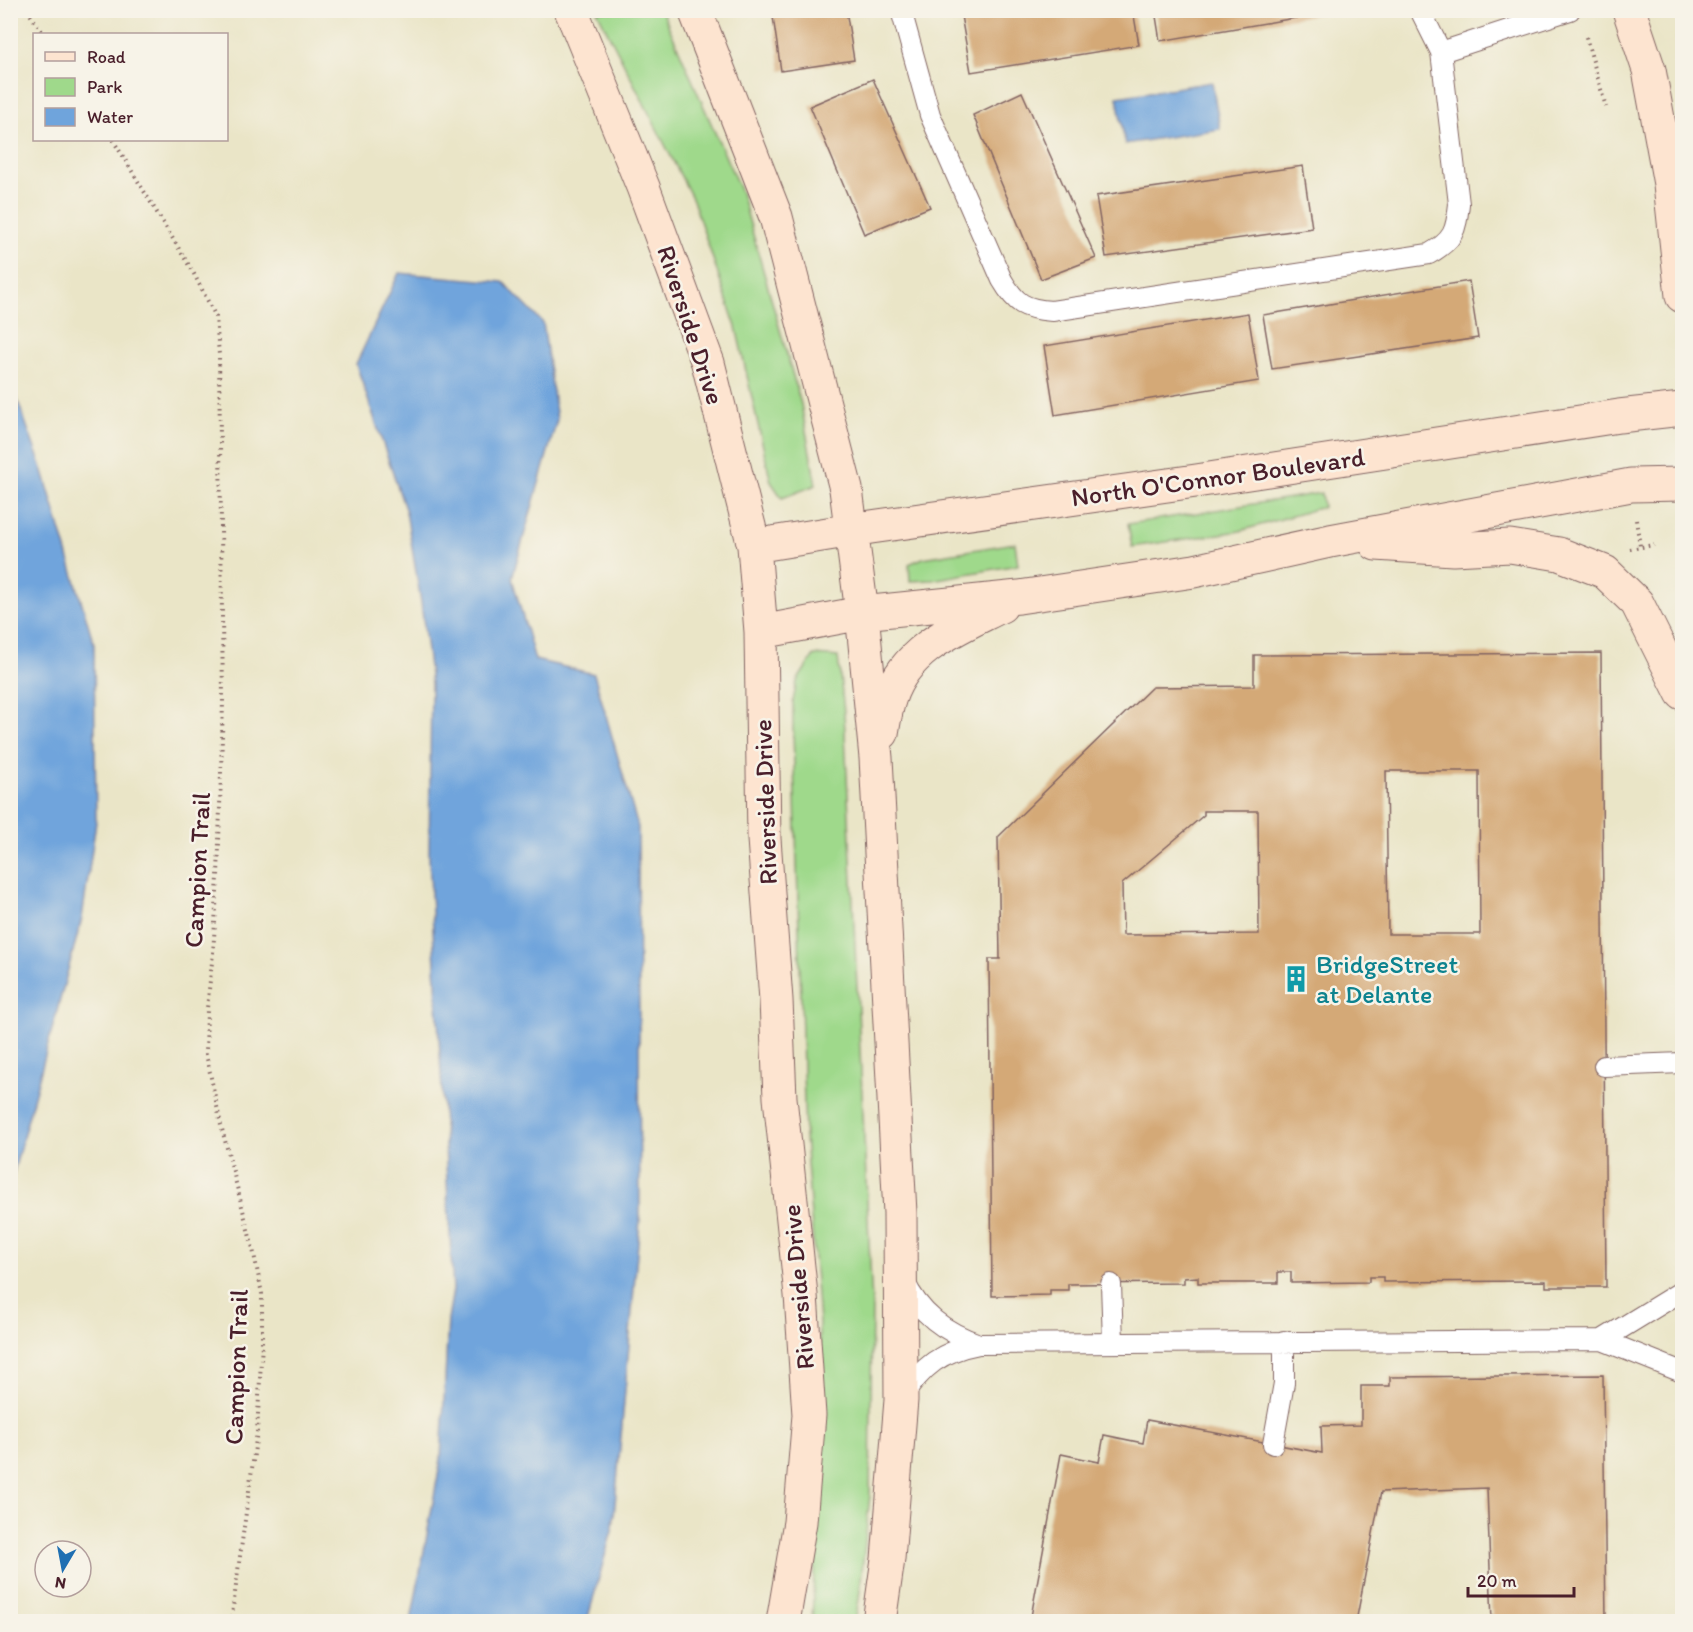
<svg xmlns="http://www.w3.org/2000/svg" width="1693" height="1632" font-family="Itim,sans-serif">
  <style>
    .green { fill: #9fd98b; stroke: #747c5b; stroke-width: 1.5 }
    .water { fill: #6fa4dc; stroke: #5c6284; stroke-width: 1.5 }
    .building { fill: #d4a977; fill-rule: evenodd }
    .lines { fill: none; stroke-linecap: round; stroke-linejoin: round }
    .lane-casing { stroke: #826462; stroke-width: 22 }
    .secondary-casing { stroke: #826462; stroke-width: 35 }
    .path { stroke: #826462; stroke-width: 4; stroke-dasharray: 1.5 4.5; stroke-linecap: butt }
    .lane { stroke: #fff; stroke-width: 20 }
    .secondary { stroke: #fde4d0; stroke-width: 33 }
    .tram { stroke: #4a1f2b; stroke-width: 1.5 }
    .labels { text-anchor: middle; stroke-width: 5; stroke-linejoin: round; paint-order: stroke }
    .street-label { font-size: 26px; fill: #4a1f2b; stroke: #f7f3e8 }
    .culture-label { font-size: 26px; fill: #0d838f; stroke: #f7f3e8; text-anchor: start }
  </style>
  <rect width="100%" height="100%" fill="#f7f3e8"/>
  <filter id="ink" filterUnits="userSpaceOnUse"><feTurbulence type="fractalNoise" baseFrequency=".0167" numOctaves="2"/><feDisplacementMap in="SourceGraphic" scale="12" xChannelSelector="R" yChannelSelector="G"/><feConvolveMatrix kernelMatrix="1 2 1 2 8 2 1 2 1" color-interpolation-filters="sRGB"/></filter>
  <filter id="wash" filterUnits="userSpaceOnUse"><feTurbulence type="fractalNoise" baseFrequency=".008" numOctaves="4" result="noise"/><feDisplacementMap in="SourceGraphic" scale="24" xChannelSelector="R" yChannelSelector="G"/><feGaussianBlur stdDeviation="1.35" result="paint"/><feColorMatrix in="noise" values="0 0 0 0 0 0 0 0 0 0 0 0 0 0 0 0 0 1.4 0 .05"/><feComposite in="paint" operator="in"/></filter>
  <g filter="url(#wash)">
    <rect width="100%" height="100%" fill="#eae5c7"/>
    <path class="green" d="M597,11H662L741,192L801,404L816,485L782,498L771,482L736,327L693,200Z
      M1321,493L1323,507L1240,531L1132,547L1128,524Z
      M1015,543L1018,565L932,580L910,581L909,564L923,558Z
      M814,655L838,657L844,712L872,1305L870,1495L859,1599L855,1621H812L820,1441L819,1322L805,1136L793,730V701L797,681Z"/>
    <path class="water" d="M1212,82L1220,129L1125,144L1117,97Z
      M399,273L503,282L543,323L557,420L512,578L535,660L594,674L638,827L640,1220L613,1527L587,1621H411L441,1459L448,1319L453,1290L429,857L431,684L421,602L406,512L356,364Z
      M11,382L43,471L94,644L96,822L82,918L11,1182Z"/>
    <g id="blocks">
      <path class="building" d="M772,10H846L854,60L781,71Z
        M960,10H1133L1139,45L971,72Z
        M1155,10H1330V12L1160,41Z
        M873,79L930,207L864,234L810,106Z
        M1022,92L1096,258L1041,279L973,115Z
        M1303,166L1312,228L1106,257L1096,196Z
        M1469,281L1478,338L1272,369L1263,315Z
        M1248,313L1259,381L1055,415L1044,346Z
        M1601,653L1606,1287H1546V1281L1383,1282V1277H1369V1282L1291,1283V1272H1278V1283H1198V1277L1184,1278V1283L1068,1284V1290H1050V1295L992,1296L989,959H1000L998,837L1152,687L1254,686V655ZM1386,771H1479L1480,934H1388ZM1204,811H1258L1259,934L1123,935L1122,884L1204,815Z
        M1603,1375L1606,1622H1492L1487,1488L1381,1492L1356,1622H1030L1061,1454L1099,1462L1104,1435L1143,1443L1147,1420L1322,1453L1321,1426L1361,1425V1386H1390V1377Z"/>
    </g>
  </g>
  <g filter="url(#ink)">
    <use href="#blocks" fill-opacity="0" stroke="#826462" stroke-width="1.5"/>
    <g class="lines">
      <defs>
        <path id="lane" d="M901,10L930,115L1002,280C1016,304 1024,309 1052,311L1429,254C1454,240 1456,231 1459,204L1441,52L1570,10
          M1420,10L1441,52
          M1604,1066L1682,1063
          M904,1280C919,1314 945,1332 979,1344
          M1111,1284L1113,1342
          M1602,1340L1682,1291
          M902,1398C922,1366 942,1351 979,1344L1602,1340L1682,1372
          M1273,1444L1284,1383V1341"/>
        <path id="secondary" d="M571,10L643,187L708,363L754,546L761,632L764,839L776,1000L780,1098L801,1295L809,1415L800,1522L783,1622
          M695,10L776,217L846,489L862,613L876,758L900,1213L901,1400L888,1559L879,1622
          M1629,10L1649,70L1670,184L1682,296
          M1376,544L1453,549L1510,546L1559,554L1605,572L1637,603L1682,693
          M754,546L871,527L1196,481L1619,416L1682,409
          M761,632L862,613L1019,597L1194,571L1330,541L1631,485L1682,484
          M882,733C884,721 886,708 890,697C907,647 958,628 1001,606"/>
      </defs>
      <use href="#lane" class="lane-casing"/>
      <use href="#secondary" class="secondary-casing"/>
      <path class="path" d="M27,10L44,34
        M1586,37L1606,107
        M113,140L193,272L216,317L219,355L223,701L218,877L213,953L207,1008L206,1054L221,1125L253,1249L262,1294V1343L257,1432L231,1622
        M1636,520L1640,546
        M1630,549L1654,545"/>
      <use href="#lane" class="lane"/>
      <use href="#secondary" class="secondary"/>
      <path class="tram" d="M1679,10L1682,19"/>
    </g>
  </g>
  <defs>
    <symbol id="building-bare" viewBox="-9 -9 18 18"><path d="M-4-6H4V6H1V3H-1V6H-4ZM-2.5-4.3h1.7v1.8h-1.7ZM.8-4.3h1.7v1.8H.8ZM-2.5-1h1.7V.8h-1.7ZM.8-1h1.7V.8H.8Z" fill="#0f9aa8" stroke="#f7f3e8" stroke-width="2.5" paint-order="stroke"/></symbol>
  </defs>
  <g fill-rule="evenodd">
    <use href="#building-bare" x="1277" y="960" width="38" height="38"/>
  </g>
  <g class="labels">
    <g class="street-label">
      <text transform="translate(691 325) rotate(72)" y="9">Riverside Drive</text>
      <text transform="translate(1218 477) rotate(-8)" y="9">North O'Connor Boulevard</text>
      <text transform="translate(765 802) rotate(-92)" y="9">Riverside Drive</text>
      <text transform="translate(197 870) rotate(-87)" y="9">Campion Trail</text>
      <text transform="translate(798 1287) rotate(-95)" y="9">Riverside Drive</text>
      <text transform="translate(236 1367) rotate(-88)" y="9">Campion Trail</text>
    </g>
    <g class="culture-label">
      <text x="1316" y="973">BridgeStreet<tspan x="1316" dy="30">at Delante</tspan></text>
    </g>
  </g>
  <rect width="1693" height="1632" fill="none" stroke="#f7f3e8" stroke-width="36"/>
  <rect x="33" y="33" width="195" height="108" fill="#f7f3e8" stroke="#b29e9c" stroke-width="1.5"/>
  <rect x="45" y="52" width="30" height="9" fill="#fde4d0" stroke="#b29e9c" stroke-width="1.5"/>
  <text x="87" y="63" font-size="18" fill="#4a1f2b">Road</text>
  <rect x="45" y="78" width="30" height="18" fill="#9fd98b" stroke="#b29e9c" stroke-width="1.5"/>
  <text x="87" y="93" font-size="18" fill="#4a1f2b">Park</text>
  <rect x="45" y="108" width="30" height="18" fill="#6fa4dc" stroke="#b29e9c" stroke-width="1.5"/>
  <text x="87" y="123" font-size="18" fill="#4a1f2b">Water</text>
  <g transform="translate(63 1569) rotate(190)"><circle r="28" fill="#f7f3e8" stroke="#b29e9c" stroke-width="1.5"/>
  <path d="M0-4.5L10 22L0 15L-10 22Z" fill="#1f6fb2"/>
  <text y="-9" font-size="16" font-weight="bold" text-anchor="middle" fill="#4a1f2b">N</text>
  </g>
  <path d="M1468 1587v9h106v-9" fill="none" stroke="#4a1f2b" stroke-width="3"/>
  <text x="1477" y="1587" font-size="18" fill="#4a1f2b" stroke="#f7f3e8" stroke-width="4.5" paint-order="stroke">20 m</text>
</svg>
